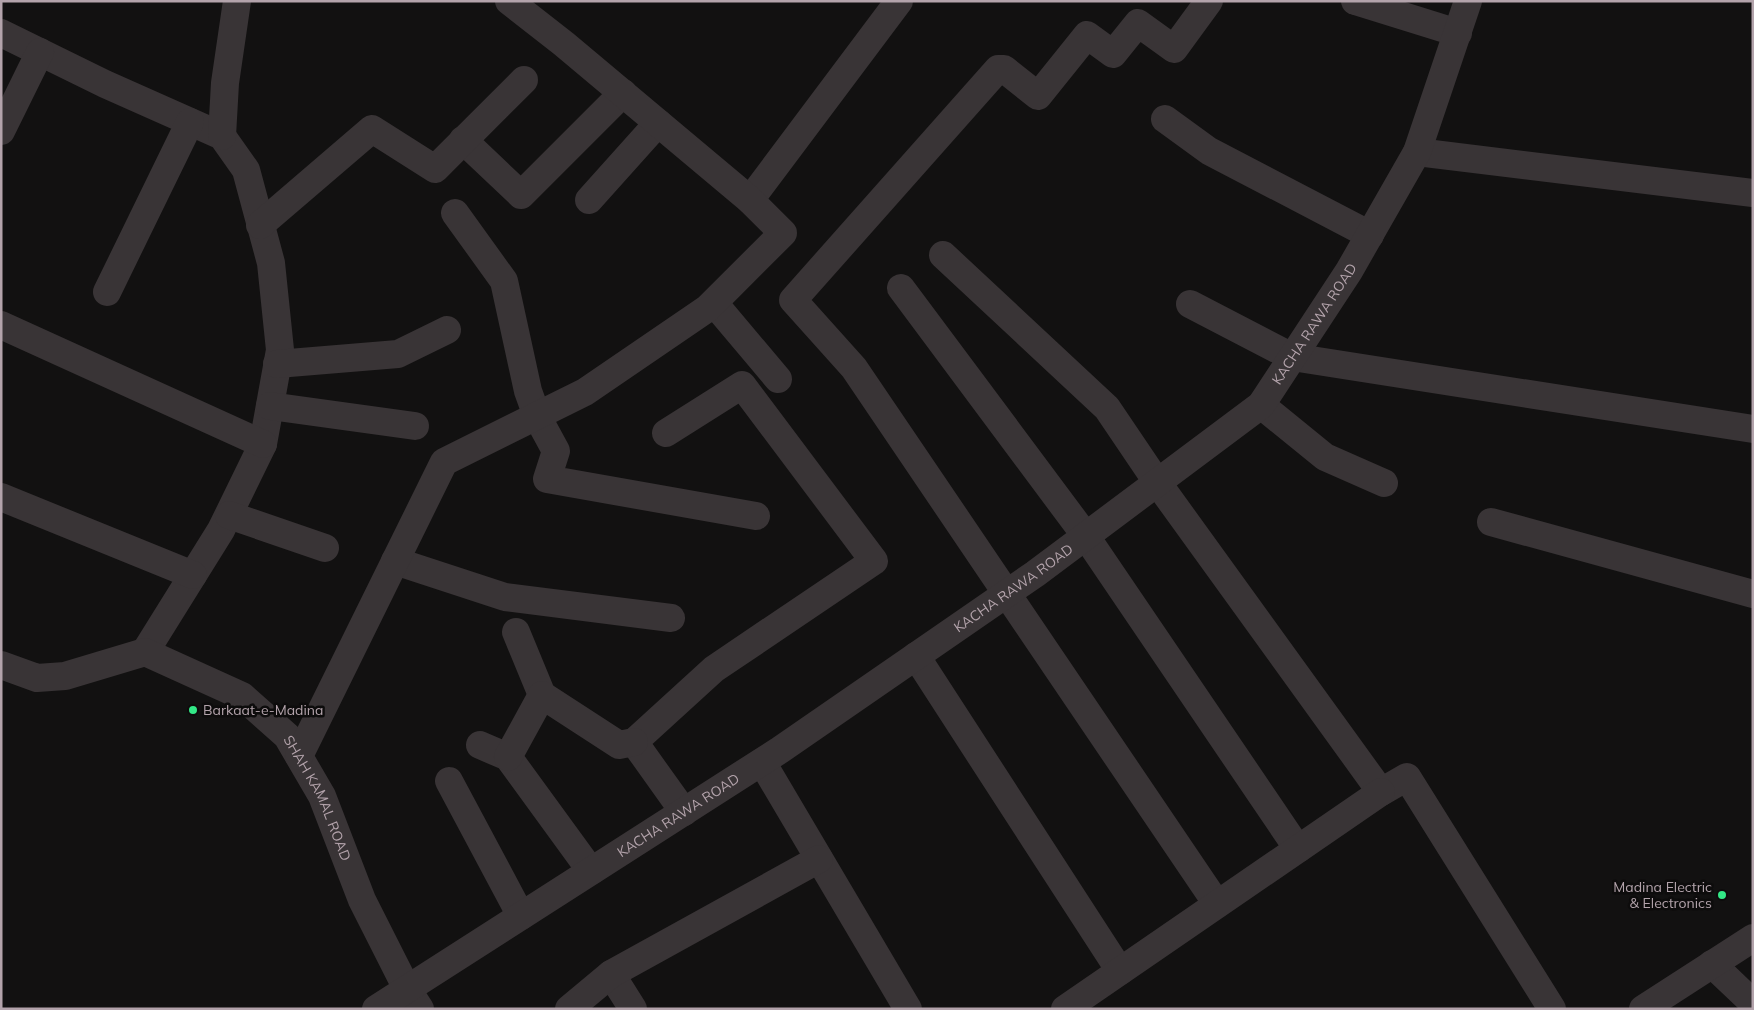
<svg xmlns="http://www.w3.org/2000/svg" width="1754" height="1010" font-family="Mulish,sans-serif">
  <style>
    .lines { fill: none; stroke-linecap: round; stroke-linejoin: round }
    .minor { stroke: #393436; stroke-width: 28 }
    .poi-dot { fill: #33e887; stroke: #0d0c0c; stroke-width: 2 }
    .labels { text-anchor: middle; stroke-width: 5; stroke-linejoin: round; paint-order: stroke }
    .street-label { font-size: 14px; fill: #b3a3ab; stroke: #0d0c0c }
    .poi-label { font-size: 14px; fill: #b3a3ab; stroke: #0d0c0c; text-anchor: start }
  </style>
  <rect width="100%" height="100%" fill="#121111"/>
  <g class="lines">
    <g class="minor">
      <path d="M1209,1L1174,49L1138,23L1113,54L1087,35L1038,96L1004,69H998L793,300L854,368L1217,904"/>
      <path d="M1355,1L1458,33"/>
      <path d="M1,33L105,84L222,136L246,170L271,263L280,350L263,444L221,530L145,652"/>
      <path d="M1165,119L1209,151L1370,235"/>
      <path d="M1,131L40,52"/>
      <path d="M222,136L225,83L237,1"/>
      <path d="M463,140L521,195L623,93"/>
      <path d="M1417,152L1753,193"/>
      <path d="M589,200L658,123"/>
      <path d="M750,200L899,1"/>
      <path d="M455,213L504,281L528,391L537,416L556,451L547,479L756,516"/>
      <path d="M260,225L372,129L435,169L524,80"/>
      <path d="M943,255L1107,408L1157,482L1381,792L1407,777L1552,1009"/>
      <path d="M901,288L1085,535L1298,849"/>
      <path d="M107,292L190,122"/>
      <path d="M714,303L778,379"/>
      <path d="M1190,304L1292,357L1753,429"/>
      <path d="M1,325L263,444"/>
      <path d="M277,364L398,354L447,330"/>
      <path d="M1261,405L1325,457L1384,483"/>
      <path d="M270,406L415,426"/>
      <path d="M666,433L742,385L874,561L714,669L634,742L684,812"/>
      <path d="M1,497L193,575"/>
      <path d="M229,515L325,548"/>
      <path d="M1491,522L1753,594"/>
      <path d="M395,561L505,597L671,618"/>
      <path d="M516,632L542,695"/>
      <path d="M916,656L1120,971"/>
      <path id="s1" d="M1,665L37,678L65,676L145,652L242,696L287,736L322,796L362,900L407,989L420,1009"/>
      <path d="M480,745L508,757L591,871"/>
      <path d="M299,756L444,462L585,392L708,308L783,233L750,200L564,44L509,1"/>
      <path d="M508,757L542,695L619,745L634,742"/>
      <path d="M762,762L908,1009"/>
      <path d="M449,781L521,916"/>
      <path d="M1712,964L1753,1003"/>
      <path d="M611,974L633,1009"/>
      <path id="s2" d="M376,1009L780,750L1035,574L1261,405L1349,271L1417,152L1468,1"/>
      <path d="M569,1009L611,974L819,859"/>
      <path d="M1065,1009L1381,792"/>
      <path d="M1643,1009L1753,938"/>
    </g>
  </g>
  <g class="poi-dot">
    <circle cx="193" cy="710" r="5"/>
    <circle cx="1722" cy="895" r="5"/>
  </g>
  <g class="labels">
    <g class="street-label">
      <text dy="5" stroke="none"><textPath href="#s2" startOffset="1169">KACHA RAWA ROAD</textPath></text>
      <text dy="5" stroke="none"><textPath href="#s2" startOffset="764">KACHA RAWA ROAD</textPath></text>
      <text dy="5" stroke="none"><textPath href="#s1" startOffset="386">SHAH KAMAL ROAD</textPath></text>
      <text dy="5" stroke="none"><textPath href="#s2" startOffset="359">KACHA RAWA ROAD</textPath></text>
    </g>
    <g class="poi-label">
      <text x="203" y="715">Barkaat-e-Madina</text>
      <text x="1712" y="892" text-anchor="end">Madina Electric<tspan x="1712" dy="16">&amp; Electronics</tspan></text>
    </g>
  </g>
  <rect width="1754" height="1010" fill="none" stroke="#b3a3ab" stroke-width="5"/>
</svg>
